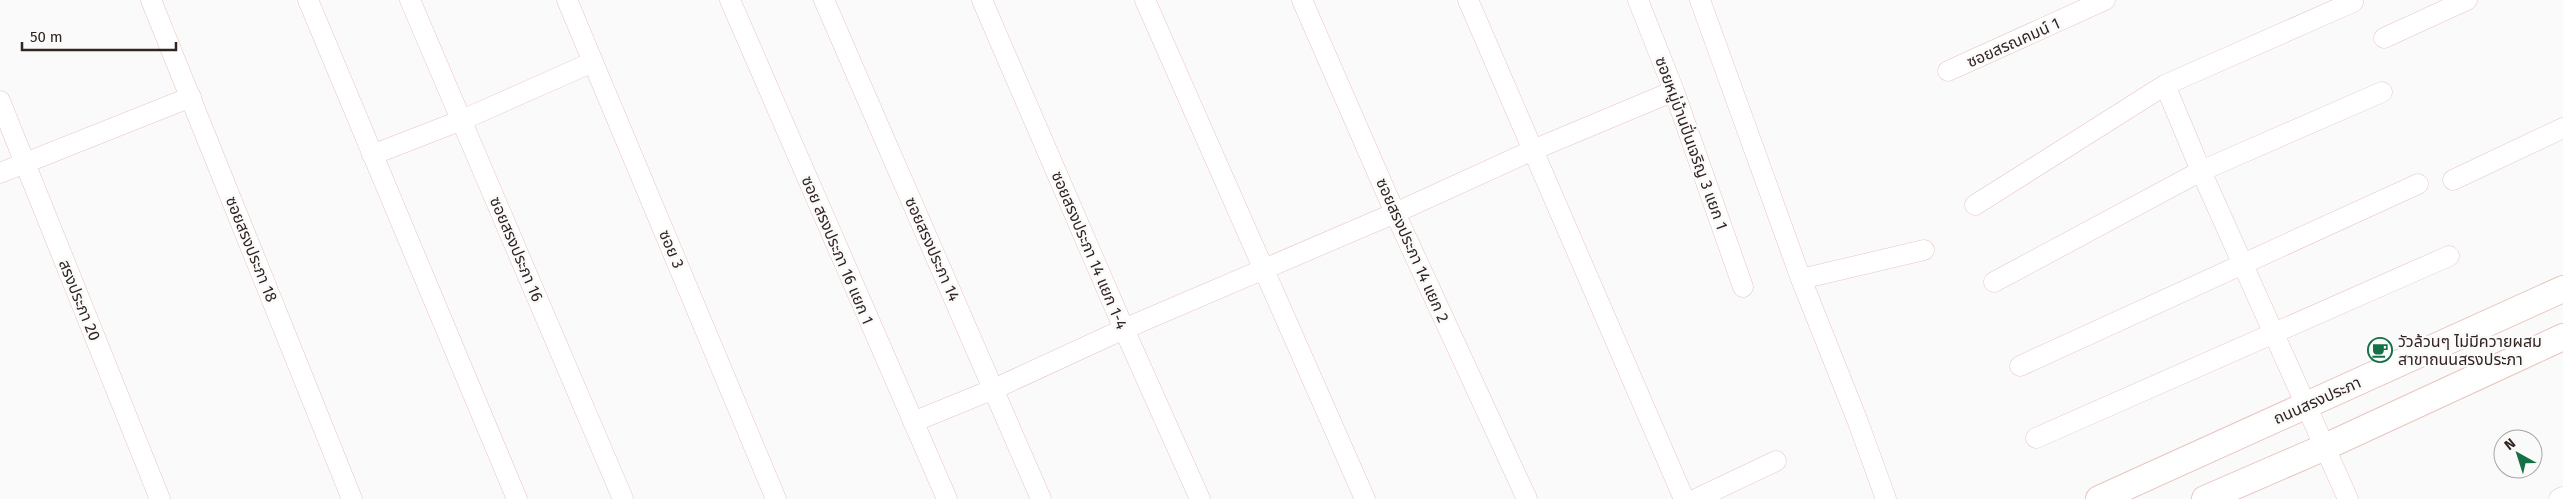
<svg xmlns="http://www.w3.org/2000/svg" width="2563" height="499" font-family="'Fira Sans','Noto Sans Thai',sans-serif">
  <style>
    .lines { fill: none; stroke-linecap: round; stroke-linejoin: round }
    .minor-casing { stroke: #e9c5bf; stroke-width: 21 }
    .major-casing { stroke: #e9c5bf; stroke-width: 28 }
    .minor { stroke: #fff; stroke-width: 20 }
    .major { stroke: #fff; stroke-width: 26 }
    .labels { text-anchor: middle; stroke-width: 5; stroke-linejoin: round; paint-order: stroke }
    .street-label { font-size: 16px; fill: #312421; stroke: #fafafa }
    .poi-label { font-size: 16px; fill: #312421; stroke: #fafafa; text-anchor: start }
  </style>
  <rect width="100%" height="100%" fill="#fafafa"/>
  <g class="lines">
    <defs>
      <path id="minor" d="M151,0L352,499
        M308,0L517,499
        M410,0L623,499
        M567,0L776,499
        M730,0L947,499
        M824,0L1041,499
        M982,0L1124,329L1200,499
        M1145,0L1365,499
        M1302,0L1395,213L1527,499
        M1468,0L1684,499
        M1638,0L1674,91L1743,287
        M1700,0L1801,279L1858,422L1886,499
        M2384,38L2467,0
        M1948,71L2105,0
        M2165,85L2201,171L2348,499
        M0,101L160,499
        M372,155L462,120L593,62
        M0,173L191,97
        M2453,180L2563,128
        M1975,205L2165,85L2353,2
        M1801,279L1924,250
        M1994,282L2201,171L2382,92
        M2020,366L2418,184
        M913,422L994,389L1124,329L1395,213L1533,150L1674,91
        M2036,438L2449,256
        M1696,499L1776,461
        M2559,499L2563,497"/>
      <path id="major" d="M2099,499L2563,289
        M2205,499L2325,447L2563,337"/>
    </defs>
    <use href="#minor" class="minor-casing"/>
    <use href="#major" class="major-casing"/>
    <use href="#minor" class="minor"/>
    <use href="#major" class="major"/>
  </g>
  <defs>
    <symbol id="cafe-ring" viewBox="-11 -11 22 22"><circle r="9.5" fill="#fafafa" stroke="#147146" stroke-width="1.5"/><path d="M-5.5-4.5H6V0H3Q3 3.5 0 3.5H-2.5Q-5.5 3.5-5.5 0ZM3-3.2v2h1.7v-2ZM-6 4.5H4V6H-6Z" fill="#147146"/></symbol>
  </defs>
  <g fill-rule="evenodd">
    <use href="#cafe-ring" x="2366" y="336" width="28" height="28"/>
  </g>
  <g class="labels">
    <g class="street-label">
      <text transform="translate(2013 42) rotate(-24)" y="6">ซอยสรณคมน์ 1</text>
      <text transform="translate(1692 143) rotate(70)" y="6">ซอยหมู่บ้านปิ่นเจริญ 3 แยก 1</text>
      <text transform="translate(252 249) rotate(68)" y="6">ซอยสรงประภา 18</text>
      <text transform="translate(517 249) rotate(67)" y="6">ซอยสรงประภา 16</text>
      <text transform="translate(672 249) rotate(67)" y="6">ซอย 3</text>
      <text transform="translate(933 249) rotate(66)" y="6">ซอยสรงประภา 14</text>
      <text transform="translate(838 250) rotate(67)" y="6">ซอย สรงประภา 16 แยก 1</text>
      <text transform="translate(1090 250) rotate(67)" y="6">ซอยสรงประภา 14 แยก 1-4</text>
      <text transform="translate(1413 250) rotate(66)" y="6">ซอยสรงประภา 14 แยก 2</text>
      <text transform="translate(80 300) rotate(68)" y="6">สรงประภา 20</text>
      <text transform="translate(2317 400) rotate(-24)" y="6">ถนนสรงประภา</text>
    </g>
    <g class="poi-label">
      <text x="2398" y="347">วัวล้วนๆ ไม่มีควายผสม<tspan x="2398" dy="18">สาขาถนนสรงประภา</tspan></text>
    </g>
  </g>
  <g transform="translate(2518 454) rotate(321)"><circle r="24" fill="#fafafa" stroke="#aaa4a3"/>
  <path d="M0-4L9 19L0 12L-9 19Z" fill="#147146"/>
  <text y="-8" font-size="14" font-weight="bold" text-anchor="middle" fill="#312421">N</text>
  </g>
  <path d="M22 42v8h154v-8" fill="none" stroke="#312421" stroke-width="2.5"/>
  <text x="30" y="42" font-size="15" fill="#312421" stroke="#fafafa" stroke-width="4" paint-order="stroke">50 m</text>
</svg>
